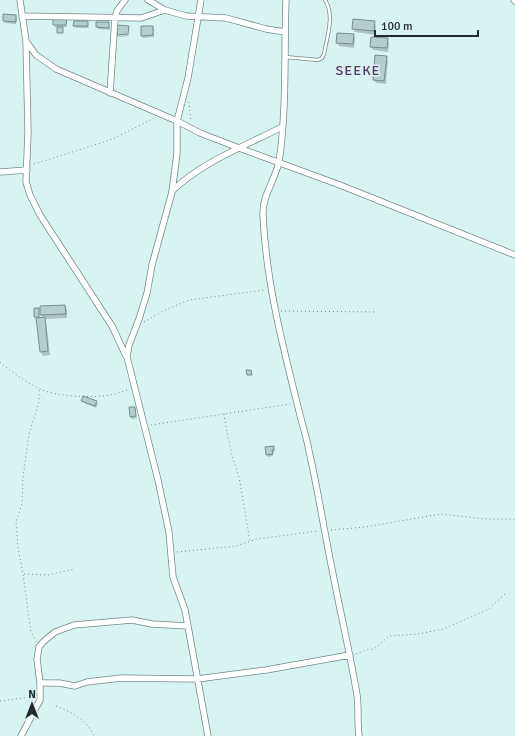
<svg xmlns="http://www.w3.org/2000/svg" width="515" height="736" font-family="Signika,sans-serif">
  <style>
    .shadow { fill: #0003 }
    .building { fill: #b3cecc; stroke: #748e8c }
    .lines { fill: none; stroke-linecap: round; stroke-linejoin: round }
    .service-casing { stroke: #718a88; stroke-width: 4 }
    .minor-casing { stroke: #718a88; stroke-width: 7 }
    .path { stroke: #768887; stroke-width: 1; stroke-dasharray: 1 3; stroke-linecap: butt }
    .service { stroke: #fff; stroke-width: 2.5 }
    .minor { stroke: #fff; stroke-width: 5.5 }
    .labels { text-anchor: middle; stroke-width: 3; stroke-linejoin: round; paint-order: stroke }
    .quarter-label { font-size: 14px; letter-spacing: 1px; fill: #5c346b; stroke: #d8f4f2 }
  </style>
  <rect width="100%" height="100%" fill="#d8f4f2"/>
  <path class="shadow" d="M15,16L17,18L16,24L5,23L4,21Z
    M66,20L67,27H62L63,33H58V27H55L54,25Z
    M87,22L89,28H76L74,26Z
    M374,22L376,26L375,35L355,32L353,29Z
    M97,23H109L110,30L98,29Z
    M153,27L154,30V37L143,38L142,36Z
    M129,35V36L119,37L118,36Z
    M353,35L355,39L354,48L339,46L337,43Z
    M387,39L389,43L388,52L373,50L371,47Z
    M386,57L388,61L386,84L376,83L374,79Z
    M65,306L67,310V318L45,319L46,321L50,355L43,356L41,352L37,317H35L38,310L39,318H43L41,315V307Z
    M82,401L96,402L98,404L96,408L84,403Z
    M134,408L137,418L132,419L131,417Z
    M273,447L275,452H273V456L268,457L267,454Z"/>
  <path class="building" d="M3,14L16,15V22L3,21Z
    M53,18L67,19L66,25H53Z
    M353,19L375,21L374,31L352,29Z
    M74,21H88V26H73Z
    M96,22H109V28L96,27Z
    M117,25L129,26L128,34L117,35Z
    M141,26H153V35L141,36Z
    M57,27H63V33H57Z
    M337,33L354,34L353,44L336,43Z
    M371,37L388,38L387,48L370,47Z
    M375,55L387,56L384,81L373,80Z
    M65,305L66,314L40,315V306Z
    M34,308H39V317H34Z
    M45,317L48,351L40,352L36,318Z
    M246,370H251L252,375H247Z
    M83,396L97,401L95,406L81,401Z
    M129,407H135L136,416L130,417Z
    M274,446V450H272L273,454L266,455L265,447Z"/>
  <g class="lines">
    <defs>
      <path id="service" d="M285,57L318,60L322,58L324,54C327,37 335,15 325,0"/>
      <path id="minor" d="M20,0L26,41L36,55L56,69L177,121L200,133L239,148L340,185L515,255
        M148,0L165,10L186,16L226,18L266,29L285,32
        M201,0L188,78L177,121V153L172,192L152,265L147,293L139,319L129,345L127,357L158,480L169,532L173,577L185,610L208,736
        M286,0C284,53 287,109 279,162C275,180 262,196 263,215C266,282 283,347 299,411C302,424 307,438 309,451C318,490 324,530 332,569C340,611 350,653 357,695C359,709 357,722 359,736
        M514,0L515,1
        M22,16L141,18L165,10
        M26,42L28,132L26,182L30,195L40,215L112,326L126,356
        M110,93L115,18L117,11L125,0
        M0,172L27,170
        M172,191C202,162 245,146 282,127
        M40,683H59L75,686L87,682L121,678L197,679L266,670L350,655
        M21,736L40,700V683L37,659L39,647L43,642L55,632L74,625L132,620L152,624L188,626"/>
    </defs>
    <use href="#service" class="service-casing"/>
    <use href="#minor" class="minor-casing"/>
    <path class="path" d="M189,102L191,121
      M34,164L101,143L115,138L154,118
      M281,311L377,312
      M144,322L163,311L189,300L265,290
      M0,362C12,372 24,381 38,388C54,397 92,398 110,395C116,394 122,391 128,390
      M224,414L227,433L233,459L239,477L250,541
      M151,425L290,404
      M331,530L365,527L441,514L485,519H515
      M177,552L236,546L257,539L318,531
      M24,574L48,575L74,569
      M36,642L31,632L29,619L23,574L18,548L16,522L22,504L23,477L29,434L39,402V389
      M356,654L366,650L374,649L389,636L418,634L443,629L455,624L489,609L505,594
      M0,701L33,697
      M56,706C72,712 86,719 94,736"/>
    <use href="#service" class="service"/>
    <use href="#minor" class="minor"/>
  </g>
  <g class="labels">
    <g class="quarter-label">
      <text x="358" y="75">SEEKE</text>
    </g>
  </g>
  <g transform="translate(32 704)" stroke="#d8f4f2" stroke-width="3" paint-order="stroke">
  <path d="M0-3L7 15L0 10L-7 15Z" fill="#212b2b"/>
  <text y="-6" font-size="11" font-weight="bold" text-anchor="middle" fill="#212b2b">N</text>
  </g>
  <path d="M375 30v6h103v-6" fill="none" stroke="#212b2b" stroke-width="2"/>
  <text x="381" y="30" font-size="12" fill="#212b2b" stroke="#d8f4f2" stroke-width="3" paint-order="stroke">100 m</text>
</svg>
